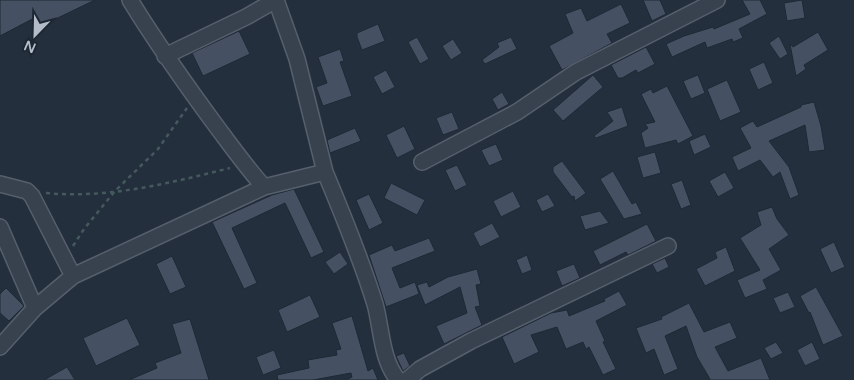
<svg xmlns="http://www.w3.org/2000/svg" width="854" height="380" font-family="'Varela Round',sans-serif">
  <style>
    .building { fill: #455162; stroke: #1f2835 }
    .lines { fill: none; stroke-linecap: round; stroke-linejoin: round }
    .minor-casing { stroke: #565f6c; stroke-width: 18 }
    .path { stroke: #44595c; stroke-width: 2.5; stroke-dasharray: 4 4; stroke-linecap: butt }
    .minor { stroke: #38414e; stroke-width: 15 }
  </style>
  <rect width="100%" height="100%" fill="#242f3e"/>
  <path class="building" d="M0,0H95L41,26L36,17L0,36Z
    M643,0H660L666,14L652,21Z
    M742,0H760L767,14L739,29L743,38L733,42L732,39L707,48L705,42L672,57L666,44L684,36L713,27L714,29L750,14Z
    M802,0L805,18L787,21L784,3Z
    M621,4L630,23L607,34L612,43L562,70L549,46L573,33L565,14L581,8L587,21Z
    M378,24L385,41L362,50L357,37V33Z
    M239,31L250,54L203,76L192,53Z
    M818,32L828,50L804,65L806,69L796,76L790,44L793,47Z
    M779,36L788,54L780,59L769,43Z
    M417,37L429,59L420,64L408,42Z
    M511,37L517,49L485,64L482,60L499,47L497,43Z
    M453,39L462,53L451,60L442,46Z
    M646,47L655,64L638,73L636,70L622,78H618L611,65Z
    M340,49L344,61L340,62L352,96L323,106L316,87L327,83L318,57Z
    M764,62L773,83L758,90L749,69Z
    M386,70L395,87L382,94L373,77Z
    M593,75L603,87L563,121L553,110Z
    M698,75L705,93L691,99L683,81Z
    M727,80L741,112L720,121L707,89Z
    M667,86L693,136L678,144L676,140L645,148L641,133L648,128L645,124L655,122L641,94L651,89L653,93Z
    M502,92L509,104L498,110L492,99Z
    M814,102L821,126L825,150L809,152L805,125L769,141L789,167L799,195L790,199L780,172L773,177L760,160L738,171L732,157L751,148L740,128L753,121L757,127L801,107V105Z
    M622,107L628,126L596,138L594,136L613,121L607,112Z
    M452,112L459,129L443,135L436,118Z
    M404,126L415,149L397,158L386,135Z
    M355,128L361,141L330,153L327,140Z
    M705,134L711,147L694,155L689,141Z
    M496,144L503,160L489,166L481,150Z
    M655,152L661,173L643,178L637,157Z
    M562,161L586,193L575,201L574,196L572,197L553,172V167Z
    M457,165L467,185L455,191L445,170Z
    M613,171L632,204L636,202L642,214L624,219L600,179Z
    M725,172L734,188L718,197L709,181Z
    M682,180L691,205L681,209L671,184Z
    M391,183L425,200L417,215L384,198Z
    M294,189L324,252L311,258L285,203L232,228L257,283L244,289L212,222L272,195Z
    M513,191L521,207L501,217L493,201Z
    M369,194L383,223L369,230L356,200Z
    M548,194L555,206L542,212L536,200Z
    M772,207L777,219L789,235L769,249L781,270L763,280L767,289L745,298L737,280L760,270L740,238L761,225L757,212Z
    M600,211L609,223L585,230L580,216Z
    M492,223L500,237L480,247L473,233Z
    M647,224L656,241L628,255L626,252L600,265L593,251Z
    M429,238L435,251L392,268L400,288L415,282L419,294L386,307L369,255L392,245L395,251Z
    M834,242L845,267L831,273L820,249Z
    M726,247L735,271L705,286L696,269L717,258L715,252Z
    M340,252L348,264L334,274L325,262Z
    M527,255L532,270L522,274L516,260Z
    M172,256L186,287L170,294L156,264Z
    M665,258L669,267L657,273L652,264Z
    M574,264L580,278L562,286L556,271Z
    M477,269L481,284L476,285L480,306L475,307L482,325L444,344L436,326L467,313L460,287L425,305L417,285L427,282L429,287L448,277Z
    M816,287L843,336L823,345L810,312L809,313L800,296Z
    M6,288L24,306L9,321L0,313V294Z
    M619,291L627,305L596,321L605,341L603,342L616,369L603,375L589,347L586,349L583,342L566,349L557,327L531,335L539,352L514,364L502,337L551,313L567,310L569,316L605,301L604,299Z
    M788,292L795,307L780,313L773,298Z
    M310,295L320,317L287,332L278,310Z
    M689,303L704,332L730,322L737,338L715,347L728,371L761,358L770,380H708L710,379L697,357L686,326L665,336L678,369L664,375L654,349L646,353L636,328L662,319L661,317Z
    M352,316L368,371L373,368L378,380H346L352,377L351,373L313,380H278L277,375L309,368L308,360L337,355L336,350L341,349L332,323Z
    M127,318L140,345L96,366L83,338Z
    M190,319L209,380H129L157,368L155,363L181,353L172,324Z
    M776,342L783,353L771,359L764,348Z
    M812,342L820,359L805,366L797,350Z
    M274,350L281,368L263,375L256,357Z
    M404,353L410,366L403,371L396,356Z
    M67,367L75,380H44Z"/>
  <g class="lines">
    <defs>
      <path id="minor" d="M130,0C157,44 186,85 217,127C232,147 247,168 264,187L325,172C343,215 361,259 375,304C382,330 381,359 398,380
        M276,0L297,59L325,172
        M165,56L246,17L276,0
        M422,162L517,112L576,72L717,0
        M0,184L27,191L32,196L73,276
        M0,227L35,308
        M0,347L35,308L73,276L264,187
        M407,380L420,369L471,341L668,246"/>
    </defs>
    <use href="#minor" class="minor-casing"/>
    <path class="path" d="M46,193C108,199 170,183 230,168
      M73,246L84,229L115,191L158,149L187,108"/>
    <use href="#minor" class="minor"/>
  </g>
  <g transform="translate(35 35) rotate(203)" stroke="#1d2633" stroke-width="4" paint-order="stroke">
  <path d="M0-4L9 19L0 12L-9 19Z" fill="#b4bcc9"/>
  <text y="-8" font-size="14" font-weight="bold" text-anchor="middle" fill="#b4bcc9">N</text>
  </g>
</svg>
